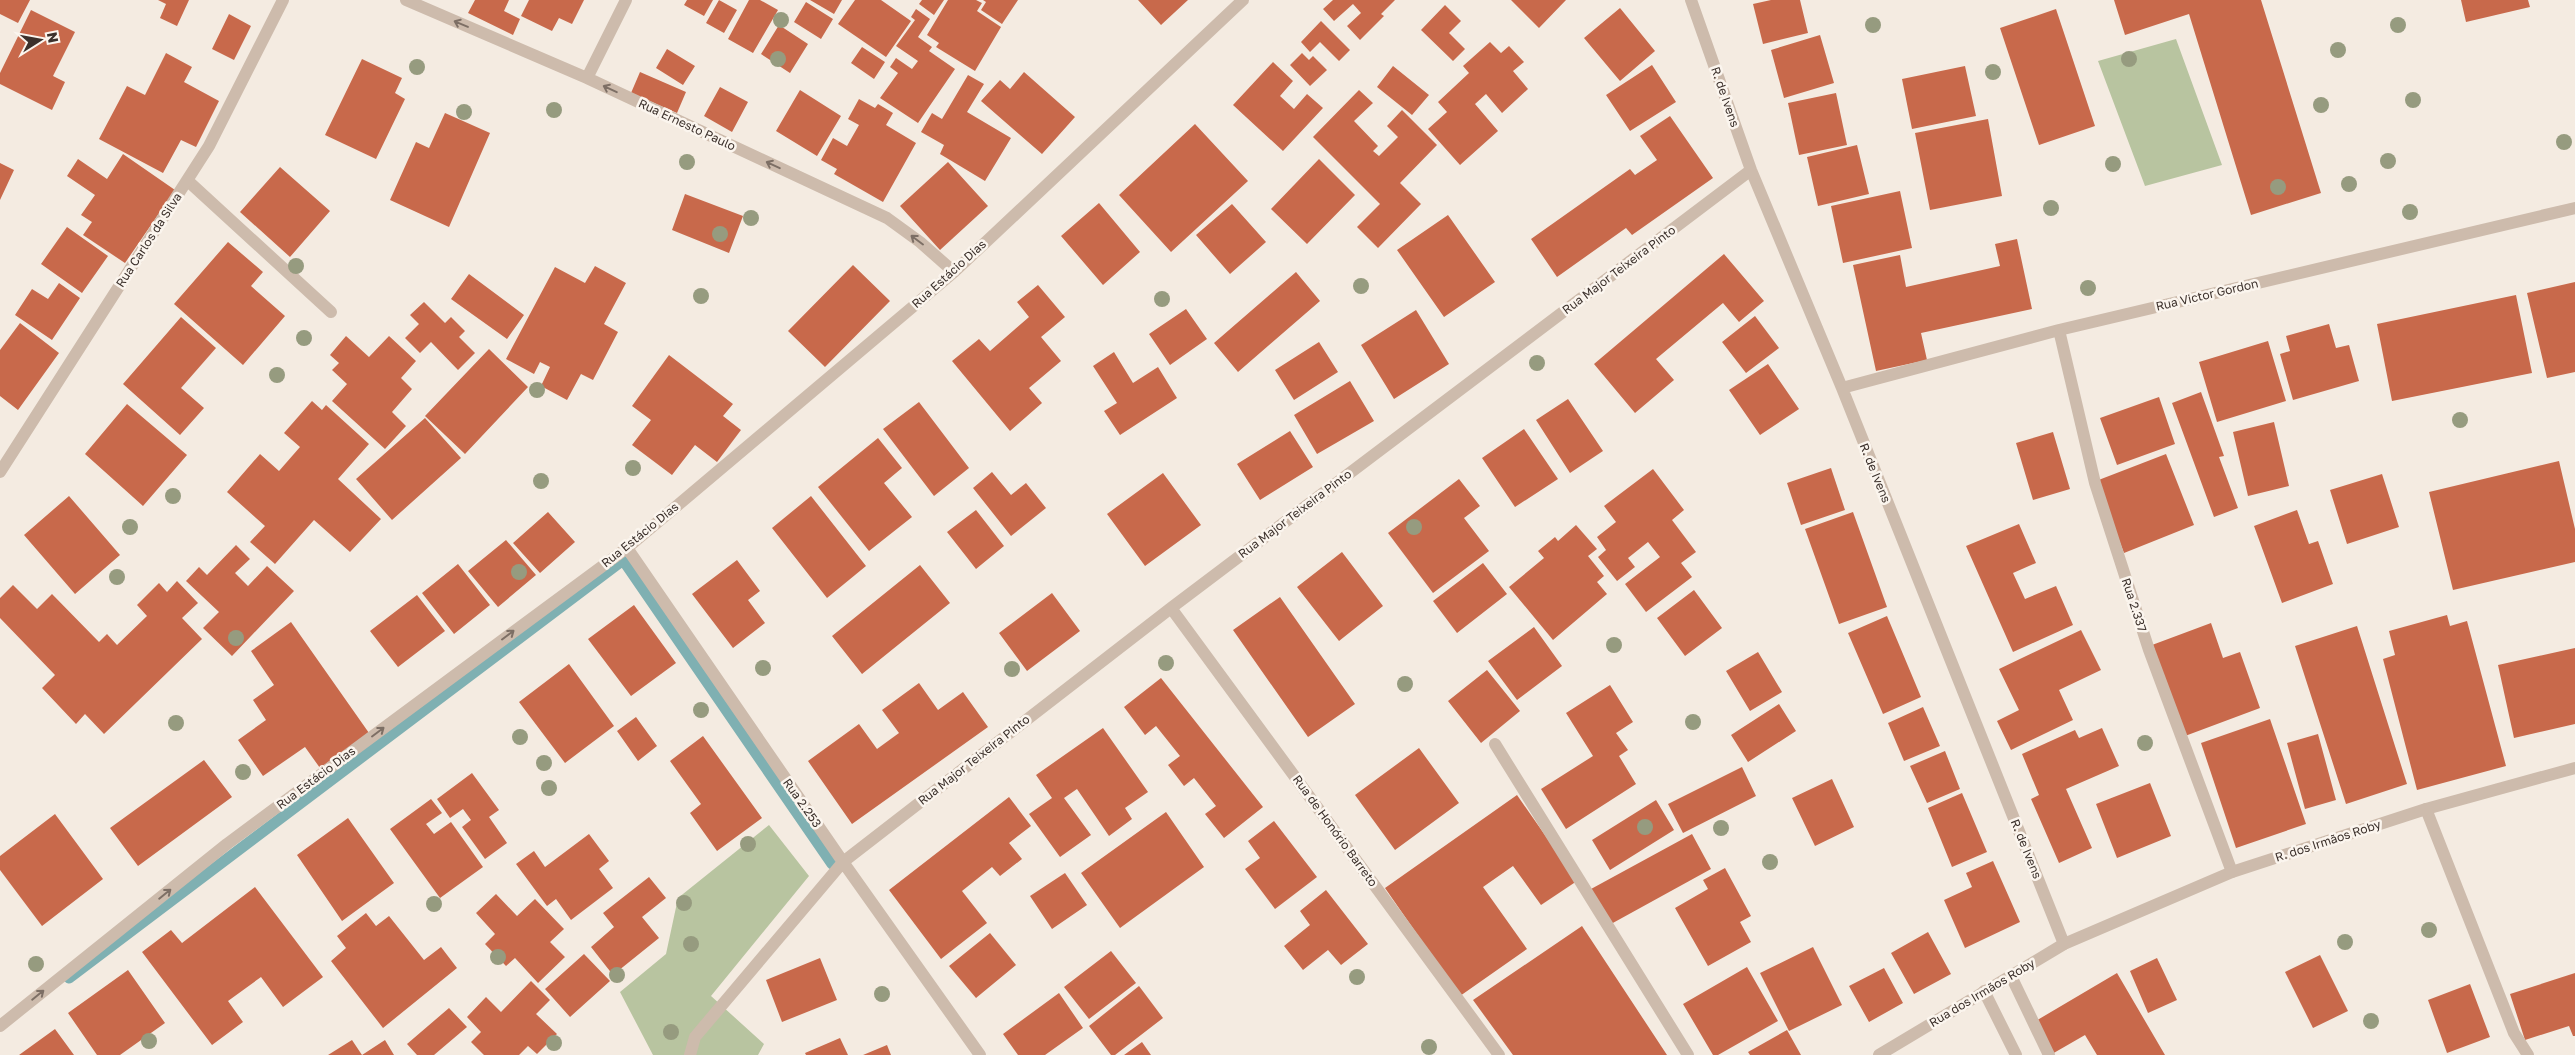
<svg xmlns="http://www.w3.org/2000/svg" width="2575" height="1055" font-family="'Golos Text',sans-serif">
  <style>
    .green { fill: #b8c4a0 }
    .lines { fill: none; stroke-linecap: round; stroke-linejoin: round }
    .stream { stroke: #7fb0b2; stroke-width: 11 }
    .building { fill: #c8694b }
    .service { stroke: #cdbbac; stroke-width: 12 }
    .minor { stroke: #cdbbac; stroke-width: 12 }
    .tertiary { stroke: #cdbbac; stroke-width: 12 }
    .tree { fill: #969b7f }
    .oneway { stroke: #7d6f65 }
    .labels { text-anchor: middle; stroke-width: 5; stroke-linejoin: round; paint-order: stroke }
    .street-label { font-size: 12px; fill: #3b302b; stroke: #fbf5ee }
  </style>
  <rect width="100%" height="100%" fill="#f4ebe1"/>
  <path class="green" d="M2176,39L2222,165L2145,186L2098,61Z
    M769,825L809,876L711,996L764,1044L758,1055H653L620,992L666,954L678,898Z"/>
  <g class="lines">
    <path class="stream" d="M69,978L623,560L832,864"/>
  </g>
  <path class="building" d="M0,0H30L18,23L0,14Z
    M158,0H189L177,26L160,18L166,4Z
    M475,0H509L504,11L520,19L513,35L468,13Z
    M529,0H584L572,24L559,18L552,31L521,16Z
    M687,0H713L704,16L684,5Z
    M719,0L737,10L724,33L706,23Z
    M749,0H760L778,10L753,53L728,39Z
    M810,0H842L834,14Z
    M855,0H881L911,21L886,57L838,24Z
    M922,0H944L934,15L919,4Z
    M948,0H976L982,3L977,11L1001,27L975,71L936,47L939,43L927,35Z
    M983,0H1018L1002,24L981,10L986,2Z
    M1138,0H1188L1161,25Z
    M1333,0H1395L1381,14L1384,16L1360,40L1347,26L1361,13L1353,4L1334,21L1323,9Z
    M1511,0H1566L1539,28Z
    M1771,0H1800L1808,33L1763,44L1753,4Z
    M2114,0H2261L2321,193L2251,215L2189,14L2125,35Z
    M2461,0H2528L2530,7L2466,22Z
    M806,2L833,19L821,39L794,22Z
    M1445,5L1461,21L1449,33L1465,49L1453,61L1421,30Z
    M1620,8L1655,51L1620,81L1584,38Z
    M916,9L930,19L918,37L932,47L929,51L955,69L918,123L880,98L898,73L890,67L896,58L912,69L918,61L896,46L915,20L911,17Z
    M2056,9L2095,126L2039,145L2000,28Z
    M31,10L75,32L53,76L65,82L52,110L0,84V73Z
    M229,14L251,26L234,60L212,49Z
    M1321,21L1350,50L1339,61L1320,42L1310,52L1301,42Z
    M779,25L808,44L790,73L761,54Z
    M1820,35L1834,83L1784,98L1771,50Z
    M1490,42L1501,53L1509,46L1524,62L1513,71L1528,89L1502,113L1486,94L1475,104L1498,131L1460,165L1428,129L1447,112L1438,102L1469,73L1463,66Z
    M862,47L885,62L874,79L851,63Z
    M667,49L695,66L683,85L656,68Z
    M166,53L192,67L184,82L219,101L196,147L181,140L163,173L99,139L127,86L145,95Z
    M1302,53L1309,60L1313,56L1327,70L1310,86L1290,65Z
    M362,59L402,78L395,93L405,99L376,159L325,135Z
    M1273,62L1293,81L1280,96L1294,109L1307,94L1323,108L1283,151L1233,105Z
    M1652,65L1676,102L1630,131L1606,95Z
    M1393,66L1429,95L1412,115L1377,87Z
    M1965,66L1976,116L1912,129L1902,79Z
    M640,72L686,92L677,113L631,93Z
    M1024,72L1075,117L1042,154L981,101L1000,80L1010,89Z
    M968,75L984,84L967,112L1011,138L985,181L940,154L944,145L921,132L932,113L942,119Z
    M720,87L748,102L732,132L704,116Z
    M800,90L841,116L817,156L776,131Z
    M1359,90L1373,103L1354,121L1378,146L1373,151L1379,156L1398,137L1387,126L1402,110L1437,145L1400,183L1421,204L1378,248L1357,227L1380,204L1313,137Z
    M1836,93L1847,145L1799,155L1788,103Z
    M859,99L875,108L878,104L893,113L886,125L916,143L883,202L834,174L837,169L821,160L833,138L847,146L859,125L848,119Z
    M445,113L490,133L449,227L390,200L416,142L429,148Z
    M1670,116L1713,178L1632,235L1626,228L1557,277L1531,239L1630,169L1635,175L1657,160L1640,136Z
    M1988,119L2002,196L1930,210L1915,133Z
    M1195,124L1248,181L1171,252L1119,195Z
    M1857,145L1869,194L1818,206L1807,157Z
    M123,154L175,190L125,263L83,235L92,222L81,215L95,195L67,176L78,159L107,179Z
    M1319,159L1355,195L1307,244L1271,209Z
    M948,162L988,206L940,250L900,206Z
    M0,163L14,170L0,200Z
    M280,167L330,211L290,257L240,212Z
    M1900,191L1912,248L1843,263L1831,206Z
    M685,194L743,216L729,253L672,230Z
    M1099,203L1140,252L1103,285L1061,236Z
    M1232,204L1266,242L1230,274L1196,235Z
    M1448,215L1495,282L1444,317L1397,250Z
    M67,227L108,256L82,293L41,264Z
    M2017,239L2032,309L1921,333L1927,360L1876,371L1853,265L1900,255L1906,287L2000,266L1995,244Z
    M228,242L263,272L251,286L285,316L243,365L174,304Z
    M1724,254L1764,301L1739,322L1723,303L1656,359L1674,380L1635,413L1594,364Z
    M853,265L890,301L825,367L788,331Z
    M595,266L626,283L604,324L618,332L593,380L581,374L567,400L541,386L550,367L540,362L534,374L506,359L555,267L585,283Z
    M1296,272L1320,301L1238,372L1214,343Z
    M469,274L524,315L507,339L451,299Z
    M2575,282V372L2547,378L2527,293Z
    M59,283L80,298L52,340L15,315L32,289L48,299Z
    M1038,285L1065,317L1041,337L1061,361L1029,388L1042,403L1010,431L952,361L979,339L990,351L1029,317L1017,302Z
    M2516,295L2532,373L2392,401L2377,324Z
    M424,302L445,323L451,317L465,331L459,337L475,353L458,370L431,342L420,353L405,338L419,324L410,315Z
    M1186,309L1207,339L1170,365L1149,334Z
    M1416,310L1449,364L1394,399L1361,345Z
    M1755,316L1779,348L1746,373L1722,342Z
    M181,317L216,348L181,388L204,408L180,435L123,384Z
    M20,323L59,353L18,410L0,396V350Z
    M2329,324L2336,348L2349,345L2359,381L2293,400L2280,354L2290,351L2286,336Z
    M346,336L369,357L389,336L416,361L401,378L412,389L392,412L406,426L385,449L332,401L347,384L332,370L339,363L330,355Z
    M2268,341L2286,401L2217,422L2199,362Z
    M1319,342L1338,372L1294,400L1275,370Z
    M489,349L528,387L465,454L425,416Z
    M1114,352L1133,383L1158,367L1177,398L1120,435L1104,411L1117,403L1093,366Z
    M669,355L733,404L723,416L741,430L717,462L695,445L672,475L632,445L651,420L632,406Z
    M1768,364L1799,409L1760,435L1729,390Z
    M1350,381L1374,421L1317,454L1294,415Z
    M2201,392L2224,456L2219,457L2238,508L2214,517L2172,403Z
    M2159,397L2175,444L2117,465L2100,418Z
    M1568,399L1603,451L1570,473L1536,420Z
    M312,401L322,410L326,405L369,444L338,479L381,519L350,552L314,520L275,564L250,542L265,526L227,492L260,454L279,471L300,447L284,433Z
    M919,402L969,468L934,496L883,429Z
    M127,404L187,455L143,506L85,454Z
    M425,418L461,458L392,520L356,479Z
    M2274,422L2289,486L2248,496L2233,432Z
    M1524,429L1558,479L1515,507L1482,458Z
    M1290,431L1313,467L1260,500L1237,464Z
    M2053,432L2070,489L2033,500L2016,443Z
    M878,438L902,468L884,483L912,517L869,551L818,487Z
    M2166,454L2194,525L2124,553L2096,481Z
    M2559,461L2575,529V562L2453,590L2429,492Z
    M1831,468L1845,510L1801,525L1787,483Z
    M1653,469L1684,510L1672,520L1696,552L1681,563L1692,577L1646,612L1625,584L1660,557L1648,542L1628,558L1635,567L1617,581L1598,557L1606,550L1597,537L1616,522L1604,506Z
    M992,472L1011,495L1026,483L1046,508L1011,536L973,488Z
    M1163,473L1201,525L1145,566L1107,514Z
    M2382,474L2399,527L2347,544L2330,490Z
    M1459,479L1480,506L1464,518L1489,551L1433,593L1388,533Z
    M69,496L120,555L75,594L24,535Z
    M811,496L866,566L827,598L772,528Z
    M976,510L1004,546L976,569L947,532Z
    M2297,510L2309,544L2318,541L2333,584L2282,603L2254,526Z
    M548,512L575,542L540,573L513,543Z
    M1853,512L1887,607L1839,624L1805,529Z
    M2019,524L2036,563L2013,573L2025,599L2056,586L2073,625L2013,652L1966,546Z
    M1576,525L1597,549L1588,556L1604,576L1597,582L1607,594L1553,640L1509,587L1544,558L1538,551L1555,537L1558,541Z
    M506,540L536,575L498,607L468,571Z
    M236,545L250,559L235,573L248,586L267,566L294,591L232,656L203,628L219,612L186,581L199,567L207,575Z
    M1342,552L1383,606L1339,641L1297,587Z
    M737,560L760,591L748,600L765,623L733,648L692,594Z
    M1483,563L1507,594L1457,633L1433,601Z
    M458,564L490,605L454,634L422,593Z
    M920,565L950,603L862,674L832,636Z
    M177,581L198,603L182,618L202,639L104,734L85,714L76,724L42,688L55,675L0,618V598L13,585L37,609L52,594L99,642L107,634L117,645L147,616L137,605L159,583L167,592Z
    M1694,590L1722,628L1685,656L1657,618Z
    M1052,593L1080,631L1027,671L999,633Z
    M417,595L445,631L398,667L370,631Z
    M1280,597L1355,704L1308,737L1233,630Z
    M634,605L676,663L631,696L588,639Z
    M2447,615L2450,626L2467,621L2506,766L2417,790L2383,659L2395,655L2389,631Z
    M1887,616L1921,697L1883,714L1848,633Z
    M291,622L369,733L320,768L305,747L263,776L238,740L266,720L253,700L274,685L251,651Z
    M2211,623L2223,658L2240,652L2260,708L2185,736L2152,645Z
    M2357,626L2407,784L2346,804L2295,646Z
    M1534,627L1562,666L1517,700L1488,661Z
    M2081,630L2101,670L2059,690L2073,720L2011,750L1997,721L2019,710L1999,669Z
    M2575,648V724L2514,738L2498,665Z
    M1758,652L1782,692L1750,711L1726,671Z
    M569,664L614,726L565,763L519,702Z
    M1487,670L1520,711L1481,743L1448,701Z
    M1161,678L1263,807L1224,838L1205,814L1216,806L1194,778L1184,786L1168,765L1180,756L1156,726L1145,735L1124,707Z
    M919,683L938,710L963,692L988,727L852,824L808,761L859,724L877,749L899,733L882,710Z
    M1610,685L1633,722L1616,733L1628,750L1619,756L1636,784L1566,829L1541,789L1593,756L1566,713Z
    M1779,704L1796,731L1748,762L1731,735Z
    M1923,707L1940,746L1904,761L1888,723Z
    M636,717L657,746L638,761L617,731Z
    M2270,719L2306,824L2236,848L2201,743Z
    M1103,728L1148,792L1125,808L1132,819L1109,836L1077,789L1064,798L1091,835L1060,857L1029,814L1052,798L1036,775Z
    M2102,728L2119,766L2066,789L2092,848L2059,863L2031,799L2039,795L2022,754L2075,730L2079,738Z
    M2318,734L2336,800L2305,809L2287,743Z
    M703,736L762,818L717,851L690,813L701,804L670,761Z
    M1419,748L1459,803L1395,850L1355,795Z
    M1945,751L1960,789L1927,803L1910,766Z
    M204,760L232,797L138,866L110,828Z
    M1742,767L1756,796L1683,833L1668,804Z
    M472,773L499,810L489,817L507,843L485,859L462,827L471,820L463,809L450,818L437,799Z
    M1832,779L1854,827L1815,846L1792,798Z
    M2150,783L2171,836L2117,858L2096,804Z
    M1962,793L1987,852L1952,867L1928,808Z
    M1517,795L1577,881L1541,905L1513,866L1483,887L1527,949L1460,996L1385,888Z
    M1009,797L1031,826L1009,843L1022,859L1000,876L992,867L962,891L987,923L941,959L889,890Z
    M431,799L442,813L426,824L434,834L451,822L483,867L440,898L390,829Z
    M1656,800L1674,830L1610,870L1592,840Z
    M1166,812L1204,867L1120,928L1081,873Z
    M55,814L103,879L42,926L0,870V856Z
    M348,818L394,883L342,921L297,855Z
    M1274,821L1317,877L1275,909L1245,869L1260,858L1248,841Z
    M589,834L609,861L599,869L613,888L571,920L556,899L547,906L516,864L534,851L545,867Z
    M1692,834L1711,869L1611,924L1591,889Z
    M1993,861L2020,922L1965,948L1944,900L1972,887L1966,873Z
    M1725,868L1751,916L1740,922L1751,942L1708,966L1675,908L1708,889L1703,880Z
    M1065,873L1087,905L1052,929L1030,896Z
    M649,877L666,898L642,917L659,938L613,975L591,947L614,927L603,913Z
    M255,887L323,977L283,1007L261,977L228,1001L243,1022L212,1045L142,952L171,930L182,943Z
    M1326,890L1368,944L1341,965L1328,950L1303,970L1284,946L1310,925L1300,911Z
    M496,894L517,916L535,899L564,929L550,942L565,957L538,983L515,958L506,966L485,944L495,934L476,913Z
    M366,913L376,926L389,916L424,960L441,947L457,968L383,1028L331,961L346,948L337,936Z
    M1582,926L1667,1055H1513L1473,1000Z
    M1928,932L1951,974L1914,994L1891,953Z
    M990,933L1016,965L976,998L949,966Z
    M1813,947L1842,1005L1789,1031L1760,973Z
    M1111,951L1136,983L1089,1019L1064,987Z
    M584,954L610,981L570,1017L545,989Z
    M2320,955L2348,1011L2313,1028L2285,972Z
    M820,958L837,1000L782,1022L766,980Z
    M2157,958L2177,1000L2148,1013L2130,971Z
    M1747,967L1778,1021L1718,1055H1713L1683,1004Z
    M1884,968L1903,1003L1869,1022L1849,986Z
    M128,970L165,1023L120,1055H97L68,1013Z
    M2117,973L2165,1055H2097L2085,1035L2052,1054L2034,1022Z
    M2575,973V1036H2573L2569,1026L2525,1040L2510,994Z
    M531,981L550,1000L536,1014L557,1034L537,1054L528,1046L519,1055H484L471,1042L481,1032L467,1017L486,997L501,1012Z
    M2470,984L2490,1037L2447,1053L2428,1000Z
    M1139,986L1163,1018L1115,1055H1111L1089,1026Z
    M1059,993L1083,1028L1045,1055H1018L1003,1034Z
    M449,1008L467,1027L434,1055H417L407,1044Z
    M55,1029L74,1055H19Z
    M1787,1030L1801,1055H1750L1748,1052Z
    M840,1038L848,1055H806L805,1053Z
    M352,1040L362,1055H328Z
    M385,1040L394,1055H362Z
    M1142,1042L1151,1055H1124Z
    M887,1045L891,1055H863Z"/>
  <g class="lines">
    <path class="service" d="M188,181L331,312
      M2011,976L2049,1055
      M1984,991L2016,1055"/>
    <path class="minor" d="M406,0L587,78L887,218L920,242L954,272
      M1691,0L1751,170L1842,388L2064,944
      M587,78L626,0
      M2059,330L2095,483L2149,650L2232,872
      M1842,388L2059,330L2575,208
      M0,472L209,146L283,0
      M627,548L843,862L980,1055
      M1171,608L1499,1055
      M1495,744L1688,1055
      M2426,809L2514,1033L2528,1055
      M0,1026L227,844L627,548L954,272L1243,0
      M690,1055L695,1037L843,862L1171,608L1751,170"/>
    <path class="tertiary" d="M1879,1055L2064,944L2232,872L2426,809L2575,768"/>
  </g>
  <g class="tree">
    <circle cx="781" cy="20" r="8"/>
    <circle cx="1873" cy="25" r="8"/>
    <circle cx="2398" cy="25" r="8"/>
    <circle cx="2338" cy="50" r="8"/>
    <circle cx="778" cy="59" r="8"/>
    <circle cx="2129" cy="59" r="8"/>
    <circle cx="417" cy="67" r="8"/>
    <circle cx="1993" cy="72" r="8"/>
    <circle cx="2413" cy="100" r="8"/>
    <circle cx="2321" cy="105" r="8"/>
    <circle cx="554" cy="110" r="8"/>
    <circle cx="464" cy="112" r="8"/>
    <circle cx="2564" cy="142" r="8"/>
    <circle cx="2388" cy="161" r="8"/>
    <circle cx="687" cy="162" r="8"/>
    <circle cx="2113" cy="164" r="8"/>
    <circle cx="2349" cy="184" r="8"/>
    <circle cx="2278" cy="187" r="8"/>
    <circle cx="2051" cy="208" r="8"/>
    <circle cx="2410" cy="212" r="8"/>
    <circle cx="751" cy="218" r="8"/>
    <circle cx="720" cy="234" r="8"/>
    <circle cx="296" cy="266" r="8"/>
    <circle cx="1361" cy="286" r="8"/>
    <circle cx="2088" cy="288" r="8"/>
    <circle cx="701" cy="296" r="8"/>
    <circle cx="1162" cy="299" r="8"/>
    <circle cx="304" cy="338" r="8"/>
    <circle cx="1537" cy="363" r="8"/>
    <circle cx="277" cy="375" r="8"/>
    <circle cx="537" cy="390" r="8"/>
    <circle cx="2460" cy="420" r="8"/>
    <circle cx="633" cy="468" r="8"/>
    <circle cx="541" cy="481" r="8"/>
    <circle cx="173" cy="496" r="8"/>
    <circle cx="130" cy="527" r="8"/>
    <circle cx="1414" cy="527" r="8"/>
    <circle cx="519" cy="572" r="8"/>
    <circle cx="117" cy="577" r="8"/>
    <circle cx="236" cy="638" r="8"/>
    <circle cx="1614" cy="645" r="8"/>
    <circle cx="1166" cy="663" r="8"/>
    <circle cx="763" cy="668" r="8"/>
    <circle cx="1012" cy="669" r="8"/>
    <circle cx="1405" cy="684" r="8"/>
    <circle cx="701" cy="710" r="8"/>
    <circle cx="1693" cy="722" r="8"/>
    <circle cx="176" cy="723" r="8"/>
    <circle cx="520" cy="737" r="8"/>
    <circle cx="2145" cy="743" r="8"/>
    <circle cx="544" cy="763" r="8"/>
    <circle cx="243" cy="772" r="8"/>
    <circle cx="549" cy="788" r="8"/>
    <circle cx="1645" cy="827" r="8"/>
    <circle cx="1721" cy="828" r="8"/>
    <circle cx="748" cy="844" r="8"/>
    <circle cx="1770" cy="862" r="8"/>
    <circle cx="684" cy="903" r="8"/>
    <circle cx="434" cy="904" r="8"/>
    <circle cx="2429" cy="930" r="8"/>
    <circle cx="2345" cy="942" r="8"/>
    <circle cx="691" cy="944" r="8"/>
    <circle cx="498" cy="957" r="8"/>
    <circle cx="36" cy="964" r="8"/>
    <circle cx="617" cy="975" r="8"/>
    <circle cx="1357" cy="977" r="8"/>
    <circle cx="882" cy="994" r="8"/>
    <circle cx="2371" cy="1021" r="8"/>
    <circle cx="671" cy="1032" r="8"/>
    <circle cx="149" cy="1041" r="8"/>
    <circle cx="554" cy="1043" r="8"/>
    <circle cx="1429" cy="1047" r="8"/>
  </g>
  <defs><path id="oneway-shaft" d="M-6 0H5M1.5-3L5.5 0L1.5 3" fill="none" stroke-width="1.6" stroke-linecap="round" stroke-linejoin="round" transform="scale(1.25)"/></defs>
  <g class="oneway">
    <use href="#oneway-shaft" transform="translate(461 24) rotate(-157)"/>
    <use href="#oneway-shaft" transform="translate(610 89) rotate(-155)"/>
    <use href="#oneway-shaft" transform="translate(773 165) rotate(-155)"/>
    <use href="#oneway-shaft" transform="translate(917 240) rotate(-143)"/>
    <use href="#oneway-shaft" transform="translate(508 635) rotate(-37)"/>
    <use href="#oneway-shaft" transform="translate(378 732) rotate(-37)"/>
    <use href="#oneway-shaft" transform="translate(165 894) rotate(-39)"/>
    <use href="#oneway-shaft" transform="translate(38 995) rotate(-39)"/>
  </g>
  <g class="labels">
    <g class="street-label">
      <text transform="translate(1725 97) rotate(71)" y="4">R. de Ivens</text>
      <text transform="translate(687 125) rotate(25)" y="4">Rua Ernesto Paulo</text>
      <text transform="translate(149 240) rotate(-57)" y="4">Rua Carlos da Silva</text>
      <text transform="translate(1619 270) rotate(-37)" y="4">Rua Major Teixeira Pinto</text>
      <text transform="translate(949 274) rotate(-42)" y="4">Rua Estácio Dias</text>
      <text transform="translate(2207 295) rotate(-13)" y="4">Rua Victor Gordon</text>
      <text transform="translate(1875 473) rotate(68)" y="4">R. de Ivens</text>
      <text transform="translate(1295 514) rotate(-37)" y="4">Rua Major Teixeira Pinto</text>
      <text transform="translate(640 535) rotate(-39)" y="4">Rua Estácio Dias</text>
      <text transform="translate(2134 605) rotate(72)" y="4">Rua 2.337</text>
      <text transform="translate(974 760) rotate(-38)" y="4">Rua Major Teixeira Pinto</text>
      <text transform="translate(316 778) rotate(-37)" y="4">Rua Estácio Dias</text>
      <text transform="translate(802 803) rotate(55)" y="4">Rua 2.253</text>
      <text transform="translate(1335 831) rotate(54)" y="4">Rua de Honório Barreto</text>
      <text transform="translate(2328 841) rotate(-18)" y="4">R. dos Irmãos Roby</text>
      <text transform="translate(2026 849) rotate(68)" y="4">R. de Ivens</text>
      <text transform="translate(1982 993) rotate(-31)" y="4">Rua dos Irmãos Roby</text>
    </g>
  </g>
  <g transform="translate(40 40) rotate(79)" stroke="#fbf5ee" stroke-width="4" paint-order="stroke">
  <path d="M0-4L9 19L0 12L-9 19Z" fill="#3b302b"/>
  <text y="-8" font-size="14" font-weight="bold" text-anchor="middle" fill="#3b302b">N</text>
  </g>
</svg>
